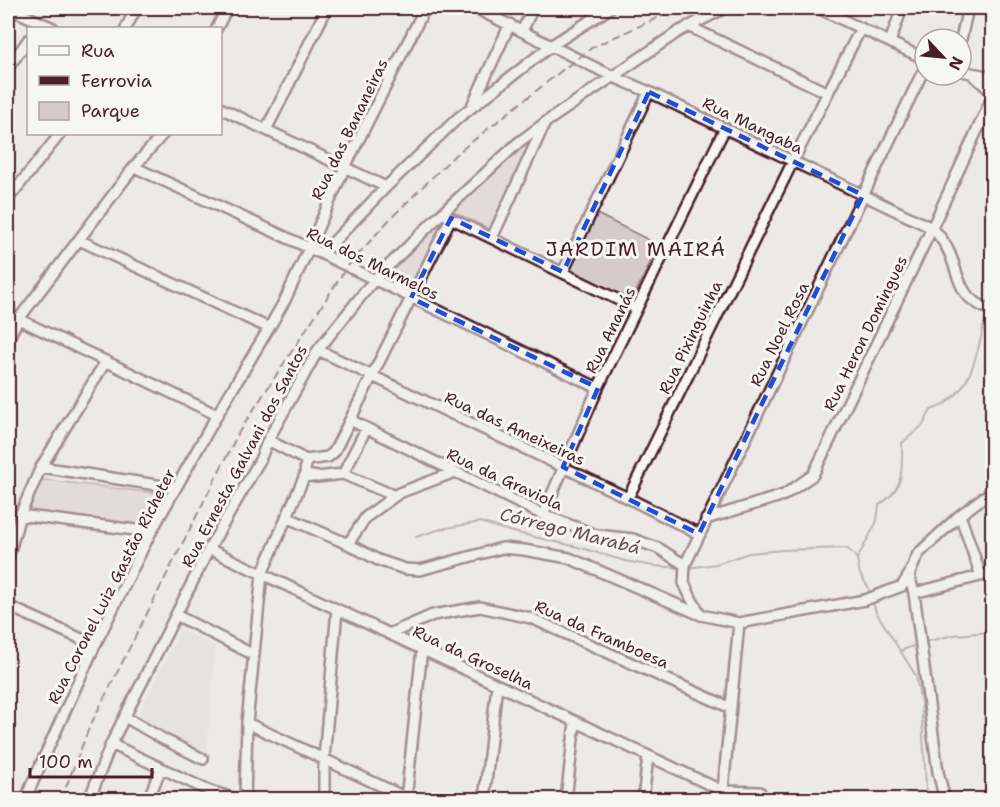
<svg xmlns="http://www.w3.org/2000/svg" width="1000" height="807" font-family="'Shantell Sans',sans-serif">
  <style>
    .built { fill: #e0dad8 }
    .green { fill: #d4cbca; stroke: #8f757a; stroke-width: 1.5 }
    .lines { fill: none; stroke-linecap: round; stroke-linejoin: round }
    .stream { stroke: #886e73; stroke-width: 2 }
    .minor-casing { stroke: #4a1f2b; stroke-width: 14 }
    .minor { stroke: #f6f6f2; stroke-width: 9 }
    .rail { stroke: #4a1f2b; stroke-width: 2; stroke-dasharray: 9 4.5; stroke-linecap: butt }
    .marked { fill: none; stroke: #1d4ed8; stroke-width: 4.5; stroke-dasharray: 12 8; stroke-linejoin: round }
    .labels { text-anchor: middle; stroke-width: 6; stroke-linejoin: round; paint-order: stroke }
    .street-label { font-size: 16px; fill: #4a1f2b; stroke: #f6f6f2 }
    .water-label { font-size: 18px; font-style: italic; fill: #6e4d55; stroke: #f6f6f2 }
    .quarter-label { font-size: 20px; letter-spacing: 1.5px; fill: #4a1f2b; stroke: #f6f6f2 }
  </style>
  <rect width="100%" height="100%" fill="#ece9e6"/>
  <filter id="ink" filterUnits="userSpaceOnUse"><feTurbulence type="fractalNoise" baseFrequency=".0167" numOctaves="2"/><feDisplacementMap in="SourceGraphic" scale="12" xChannelSelector="R" yChannelSelector="G"/><feConvolveMatrix kernelMatrix="1 2 1 2 8 2 1 2 1" color-interpolation-filters="sRGB"/></filter>
  <g filter="url(#ink)">
    <path class="built" d="M181,629L215,647L206,757L136,719Z"/>
    <path class="green" d="M536,135L490,229L452,211Z
      M595,213L659,245L633,298L630,300L625,299L575,274L571,269V264Z
      M434,227H437L438,231L409,288L384,277Z
      M46,480L155,493L158,496V499L146,521L144,523L141,524L32,514L28,509L27,505L41,481Z"/>
    <g class="lines">
      <path class="stream" d="M989,306L992,276
        M416,537L441,529L480,522L509,531L578,547L625,561L653,566L682,568
        M688,568L716,564L749,553L782,550L847,548L853,554L857,559
        M871,595L868,587L860,574L857,559L877,521L879,505C905,489 902,471 902,443L923,425L931,410C974,396 977,350 987,312
        M872,600L876,612L916,676L921,702L926,784V800
        M924,642L954,635L992,632
        M900,651L918,644"/>
      <defs>
        <path id="minor" d="M8,8L53,28
          M475,8L614,77L649,92L932,228C939,235 945,243 949,252C955,264 958,285 968,296C974,303 984,307 992,311
          M818,8L925,59
          M688,26L828,93
          M126,28L136,8
          M217,28L227,8
          M522,31L533,8
          M961,39L968,8
          M890,42L902,8
          M8,68L28,40
          M961,71L992,77
          M973,75L992,92
          M472,106L510,24
          M220,108L386,187
          M266,130L327,8
          M134,167L322,254L598,388
          M8,199L60,134
          M448,217L637,309
          M492,238L545,123
          M79,240L269,328
          M322,254L386,187L458,118L552,45L610,8
          M563,272L649,92
          M8,314L217,415
          M8,339L18,320L134,167L163,134
          M318,350L628,498L699,534
          M350,420L543,515L597,535L633,539L658,548L685,565
          M268,440L306,460
          M41,467L176,488
          M343,474L395,496
          M305,475L317,477L343,474L366,429
          M628,498L793,161L861,28
          M20,515L151,532
          M543,515L598,388L725,128
          M960,515L981,576
          M286,517L348,544L378,560L405,569L420,570L502,548L524,550L569,558L701,615L739,623L865,600L902,586L909,575L918,554L960,515L992,491
          M706,519L784,495L813,475L932,228L992,98
          M348,544L366,517L399,493L455,472
          M209,549L723,791L760,792
          M8,558L20,515L41,467L106,361
          M909,575L914,593L938,772L945,800
          M914,593L992,573
          M8,606L95,645
          M176,615L254,655
          M701,615L692,600L684,583L685,565L925,67
          M389,634L433,615L480,607L531,618L731,708
          M125,717L163,739L203,759
          M247,723L411,800
          M111,744L207,790L239,800
          M26,800L31,786L95,645L151,532L217,415L269,328L285,300L309,248L345,167L425,8
          M89,800L111,744L209,549L260,460L268,440L318,350L374,280L437,218L519,142L546,122L678,32L725,8
          M148,800L161,768
          M245,800L247,723L262,574L305,475L306,460L328,457L334,452L451,218
          M324,800V759L337,609
          M406,800L422,649
          M484,800L497,685
          M566,800L575,722
          M643,800L648,756
          M722,800L739,623"/>
      </defs>
      <use href="#minor" class="minor-casing"/>
      <use href="#minor" class="minor"/>
      <path class="rail" d="M61,800L89,728L239,432L347,267L389,220L455,155L565,68L593,47L679,8"/>
    </g>
  </g>
  <path d="M0 0H1000V807H0ZM649,92L863,195L699,534L563,467L598,388L411,298L451,218L563,272Z" fill="#ece9e6" fill-opacity=".55" fill-rule="evenodd"/>
  <path class="marked" d="M649,92L863,195L699,534L563,467L598,388L411,298L451,218L563,272Z"/>
  <g class="labels">
    <g class="street-label">
      <text transform="translate(753 125) rotate(26)" y="6">Rua Mangaba</text>
      <text transform="translate(349 129) rotate(-64)" y="6">Rua das Bananeiras</text>
      <text transform="translate(373 263) rotate(26)" y="6">Rua dos Marmelos</text>
      <text transform="translate(610 330) rotate(-64)" y="6">Rua Ananás</text>
      <text transform="translate(865 333) rotate(-64)" y="6">Rua Heron Domingues</text>
      <text transform="translate(779 334) rotate(-64)" y="6">Rua Noel Rosa</text>
      <text transform="translate(690 337) rotate(-64)" y="6">Rua Pixinguinha</text>
      <text transform="translate(515 428) rotate(25)" y="6">Rua das Ameixeiras</text>
      <text transform="translate(244 456) rotate(-62)" y="6">Rua Ernesta Galvani dos Santos</text>
      <text transform="translate(505 479) rotate(25)" y="6">Rua da Graviola</text>
      <text transform="translate(111 586) rotate(-63)" y="6">Rua Coronel Luiz Gastão Richeter</text>
      <text transform="translate(602 634) rotate(24)" y="6">Rua da Framboesa</text>
      <text transform="translate(473 657) rotate(25)" y="6">Rua da Groselha</text>
    </g>
    <g class="water-label">
      <text transform="translate(570 531) rotate(14)" y="6">Córrego Marabá</text>
    </g>
    <g class="quarter-label">
      <text x="636" y="256">JARDIM MAIRÁ</text>
    </g>
  </g>
  <rect width="1000" height="807" fill="none" stroke="#f6f6f2" stroke-width="30"/>
  <rect x="15" y="15" width="970" height="777" fill="none" stroke="#4a1f2b" stroke-width="2" filter="url(#ink)"/>
  <rect x="27" y="27" width="195" height="108" fill="#f6f6f2" stroke="#b1a0a2" stroke-width="1.5"/>
  <rect x="39" y="46" width="30" height="9" fill="#f6f6f2" stroke="#b1a0a2" stroke-width="1.5"/>
  <text x="81" y="57" font-size="18" fill="#4a1f2b">Rua</text>
  <rect x="39" y="76" width="30" height="9" fill="#4a1f2b" stroke="#b1a0a2" stroke-width="1.5"/>
  <text x="81" y="87" font-size="18" fill="#4a1f2b">Ferrovia</text>
  <rect x="39" y="102" width="30" height="18" fill="#d4cbca" stroke="#b1a0a2" stroke-width="1.5"/>
  <text x="81" y="117" font-size="18" fill="#4a1f2b">Parque</text>
  <g transform="translate(943 57) rotate(116)"><circle r="28" fill="#f6f6f2" stroke="#b1a0a2" stroke-width="1.5"/>
  <path d="M0-4.5L10 22L0 15L-10 22Z" fill="#4a1f2b"/>
  <text y="-9" font-size="16" font-weight="bold" text-anchor="middle" fill="#4a1f2b">N</text>
  </g>
  <path d="M30 768v9h122v-9" fill="none" stroke="#4a1f2b" stroke-width="3"/>
  <text x="39" y="768" font-size="18" fill="#4a1f2b" stroke="#f6f6f2" stroke-width="4.5" paint-order="stroke">100 m</text>
</svg>
